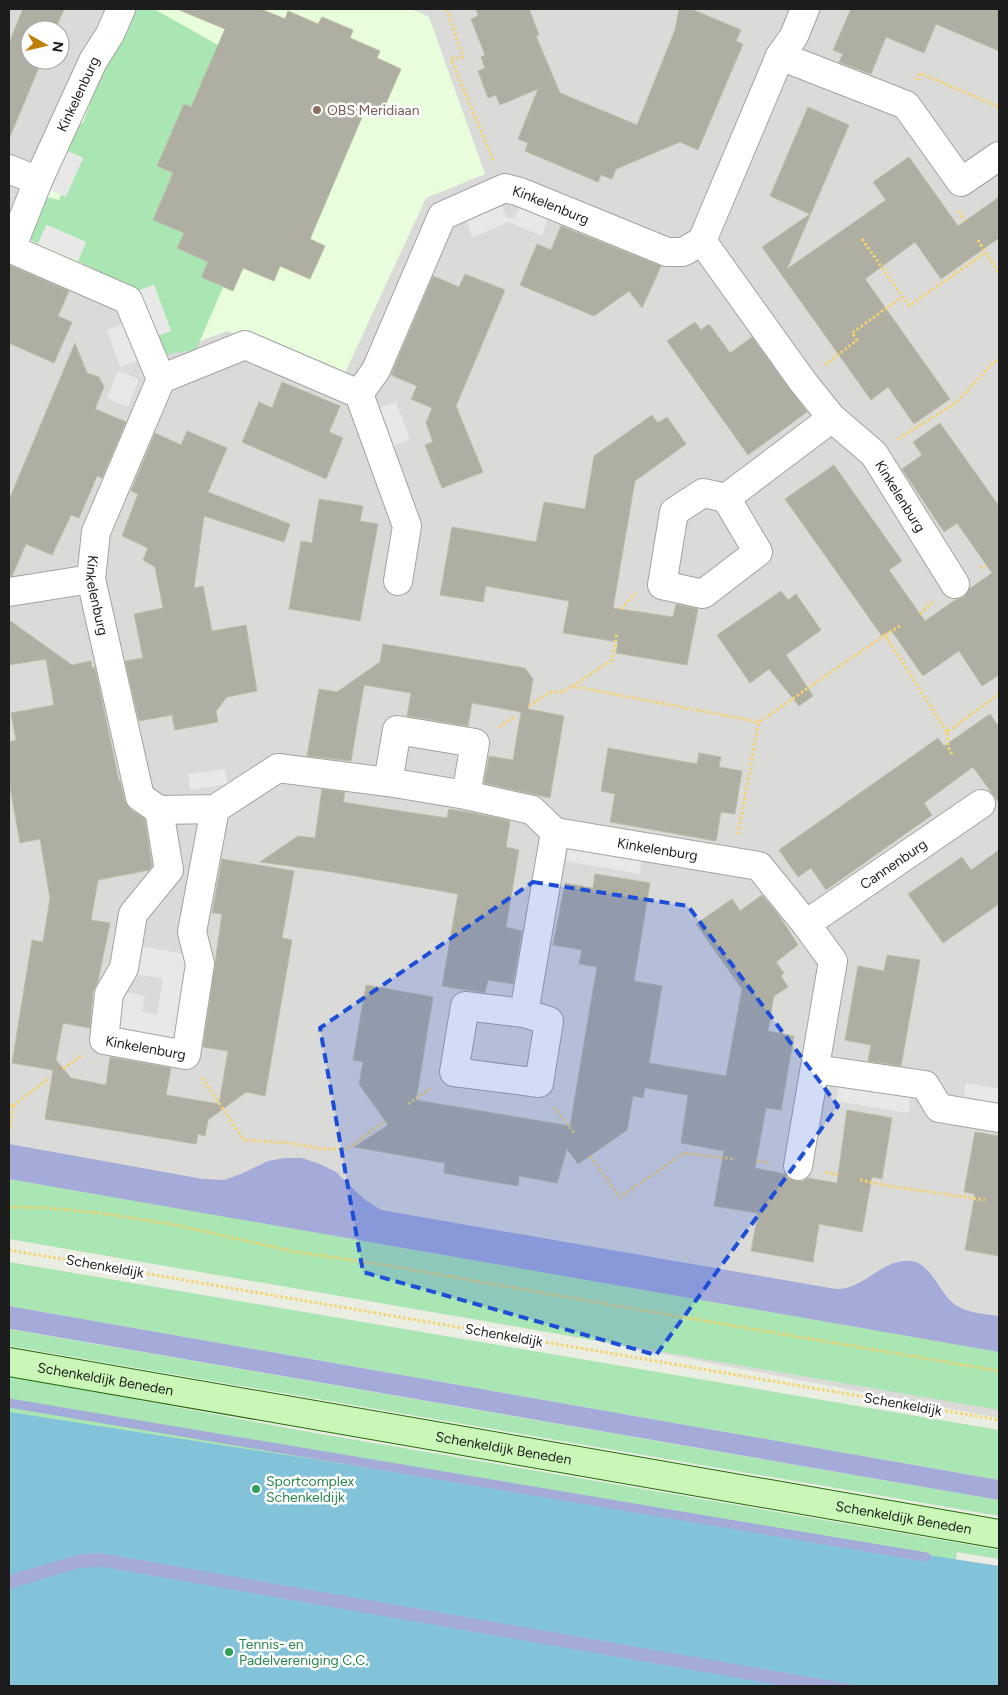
<svg xmlns="http://www.w3.org/2000/svg" width="1008" height="1695" font-family="Figtree,sans-serif">
  <style>
    .residential { fill: #dadad9; fill-rule: evenodd }
    .education { fill: #e7fddb }
    .grass { fill: #a9e6b3 }
    .pitch { fill: #83c3da }
    .parking { fill: #e8e8e8 }
    .water { fill: #a4abd9 }
    .lines { fill: none; stroke-linecap: round; stroke-linejoin: round }
    .stream { stroke: #a4abd9; stroke-width: 9 }
    .building { fill: #aeaea2; stroke: #bcbea5 }
    .street-casing { stroke: #a3a3a3; stroke-width: 30 }
    .secondary-casing { stroke: #216d09; stroke-width: 30 }
    .path { stroke: #f4d26d; stroke-width: 3; stroke-dasharray: 2.5 2.5; stroke-linecap: butt }
    .street { stroke: #fff; stroke-width: 28 }
    .secondary { stroke: #caf6b7; stroke-width: 28 }
    .marked { fill: #1d4ed8; fill-opacity: 0.2; stroke: #1d4ed8; stroke-width: 4; stroke-dasharray: 10 6; stroke-linejoin: round }
    .education-dot { fill: #8d6e63; stroke: #fff; stroke-width: 2 }
    .leisure-dot { fill: #2e9e5b; stroke: #fff; stroke-width: 2 }
    .labels { text-anchor: middle; stroke-width: 5; stroke-linejoin: round; paint-order: stroke }
    .street-label { font-size: 14px; fill: #1c1c1c; stroke: #fff }
    .education-label { font-size: 14px; fill: #785e54; stroke: #fff; text-anchor: start }
    .leisure-label { font-size: 14px; fill: #27864d; stroke: #fff; text-anchor: start }
  </style>
  <rect width="100%" height="100%" fill="#eaede2"/>
  <path class="residential" d="M9,9H999V1418L9,1229ZM30,30H60V60H30Z"/>
  <path class="education" d="M126,9H412L429,17L485,174L426,198L344,375L227,331L156,358L132,292L17,242Z"/>
  <path class="grass" d="M136,9H154L218,45L191,107L184,104L157,166L173,174L153,220L184,233L177,248L208,262L201,277L223,287L196,350L161,355L154,337L171,331L154,285L137,291L78,261L86,242L47,225L38,244L24,236L41,196L59,200L61,195L66,196L83,158L65,150L72,129L83,123L99,80L96,70L120,44Z
    M11,1179L999,1352V1410L9,1239V1191Z
    M9,1262L999,1430V1480L9,1306Z
    M9,1329L999,1500V1516L9,1346Z
    M9,1376L315,1433L999,1550V1559L957,1552L934,1686L9,1575Z"/>
  <path class="pitch" d="M9,1412L999,1566V1686H9Z"/>
  <path class="parking" d="M65,150L83,158L66,197L48,189Z
    M501,205L507,217L514,218L520,207L548,218L542,236L508,222L472,238L466,219Z
    M46,225L86,242L78,261L38,244Z
    M154,285L171,331L154,337L137,291Z
    M123,324L137,361L120,367L107,330Z
    M118,371L139,379L128,407L107,398Z
    M396,402L410,439L393,446L379,408Z
    M225,769L228,784L190,790L188,774Z
    M569,842L642,854L640,874L566,861Z
    M140,946L189,955L173,1041L118,1031L125,992L145,996L142,1012L157,1014L163,979L135,974Z
    M966,1083L999,1089V1107L963,1100Z
    M839,1085L911,1097L908,1113L836,1101Z"/>
  <path class="water" d="M9,1144L203,1179L224,1180L241,1174L268,1161L284,1158H302L320,1164L336,1172L364,1199L381,1210L836,1289C864,1290 882,1258 911,1261C932,1264 939,1293 954,1304C967,1313 985,1314 999,1316V1352L9,1179Z
    M9,1306L999,1480V1500L11,1329H9Z
    M100,1553L861,1686H784L102,1567L80,1568L9,1589V1575L81,1554Z"/>
  <g class="lines">
    <path class="stream" d="M9,1403L926,1557"/>
  </g>
  <path class="building" d="M23,9H64L55,30H30V60H42L9,139V43Z
    M177,9H261L285,19L288,11L318,24L322,17L353,30L350,38L380,51L377,58L401,69L380,117L365,110L310,239L325,246L310,279L280,266L274,281L243,268L233,291L201,277L208,262L177,248L184,233L153,220L173,173L157,166L184,104L191,107L225,29Z
    M476,9H529L539,35L536,36L560,93L637,125L675,30L679,9H691L741,30L736,41L743,44L698,150L680,142L616,169L612,179L601,175L598,182L525,151L528,143L518,139L538,89L500,105L496,95L488,98L478,71L485,68L481,57L485,55L471,19L478,16Z
    M851,9H999V51L936,24L924,53L886,37L871,74L839,62L843,54L833,50Z
    M808,107L849,125L787,269L886,200L873,182L909,157L958,226L999,197V238L941,279L915,242L865,279L950,399L914,424L888,387L871,400L762,247L810,214L770,196Z
    M561,226L661,266L642,308L629,291L594,316L520,285L537,244L551,250Z
    M9,265L69,291L58,316L72,322L54,363L9,343Z
    M465,274L505,290L456,406L483,472L442,488L425,445L433,442L426,423L432,408L411,399L417,386L391,375L433,276L459,287Z
    M695,322L701,330L709,324L730,353L752,337L807,412L748,455L667,341Z
    M75,343L87,373L99,377L104,387L95,409L126,422L102,478L97,476L79,518L71,515L52,555L26,544L12,576H9V500Z
    M282,382L340,406L329,432L343,438L326,479L242,442L259,402L272,408Z
    M652,415L658,423L667,417L686,444L635,481L613,608L673,617L676,604L698,609L687,665L616,653L618,642L563,633L569,601L486,586L483,602L440,595L452,527L536,542L544,502L585,509L594,456Z
    M940,423L999,506V675L982,686L959,651L923,676L891,630L882,636L785,499L834,465L902,561L889,570L925,621L955,600L964,597L969,589L992,573L957,523L944,532L902,469L922,455L913,442Z
    M187,431L227,448L208,492L290,524L284,542L204,516L194,588L203,586L212,631L246,625L257,691L227,697L216,711L218,722L175,730L172,715L139,721L125,661L143,658L134,614L163,608L155,567L143,560L148,548L122,536L138,494L131,491L155,433L181,445Z
    M319,499L363,506L360,521L378,524L360,621L289,609L301,541L312,543Z
    M781,591L788,600L796,594L821,630L786,655L813,696L799,706L769,669L750,683L717,635Z
    M9,620L72,665L91,661L92,668L95,667L119,781H120L125,801L131,810L145,819L152,866L149,870L98,880L91,920L110,923L98,981L93,992L90,1028L63,1023L56,1060L71,1078L106,1085L110,1057L171,1068L166,1095L219,1104L228,1051L203,1047L222,914L212,913L222,859L294,871L282,938L292,940L265,1096L246,1092L208,1120L205,1136L198,1134L196,1144L45,1119L53,1070L12,1063L32,940L43,942L50,898L40,839L20,843L9,781V742L16,740L11,713L54,705L46,659L9,665Z
    M383,644L525,668L533,679L528,709L564,716L550,798L484,783L489,756L513,760L521,712L472,703L468,726L407,716L411,693L364,685L351,761L307,756L319,689L337,692L380,662Z
    M990,714L999,727V803L973,767L924,803L932,815L826,890L811,868L798,877L779,850L938,738L944,746Z
    M608,748L697,764L699,753L721,757L719,767L742,771L735,814L721,812L716,841L610,822L615,794L601,791Z
    M322,789L345,792L343,802L367,806L447,818L449,809L473,813L510,821L506,847L519,850L506,927L522,931L513,984L488,980L485,993L442,986L458,894L332,872L260,862L298,836L315,838Z
    M999,850V904L943,943L908,894L962,857L971,870Z
    M595,874L650,883L634,981L662,986L649,1063L726,1076L742,989L696,924L732,899L740,911L762,895L778,914L798,945L776,962L784,973L781,976L788,987L774,996L768,1031L794,1036L781,1110L766,1108L755,1168L785,1174L788,1178L795,1181H803L808,1178L837,1183L847,1110L892,1118L882,1179L872,1177L862,1232L819,1224L813,1262L751,1251L758,1213L714,1206L724,1151L681,1143L688,1095L645,1088L643,1098L633,1096L627,1130L578,1164L567,1149L557,1183L519,1176L518,1186L482,1180L444,1173L445,1163L354,1147L388,1125L359,1084L363,1062L353,1060L366,985L433,997L416,1100L570,1126L597,967L579,964L582,950L553,945L565,883L593,888Z
    M887,955L920,960L901,1066L868,1061L871,1045L845,1040L858,966L884,971Z
    M975,1132L999,1136V1256L965,1250L975,1194L964,1192Z"/>
  <g class="lines">
    <defs>
      <g id="street">
        <path id="s1" d="M121,9L110,34L93,61L38,181L11,249L128,300L161,379L96,532L91,579L140,797L159,810L215,809L278,768L388,782L466,795L532,810L555,832L524,1013"/>
        <path d="M780,56L906,105L961,182L999,156"/>
        <path d="M9,169L38,181"/>
        <path d="M702,241L780,56L794,36L805,9"/>
        <path d="M161,379L245,345L359,394"/>
        <path d="M703,493L726,498L758,552L703,594L662,585L674,512Z"/>
        <path d="M726,498L832,418"/>
        <path id="s2" d="M398,581L407,526L359,394L376,370L442,216L505,188L520,192L667,252H683L702,241L803,382L832,418L874,454L955,584"/>
        <path d="M9,592L91,579"/>
        <path d="M388,782L397,730L475,743L466,795"/>
        <path id="s3" d="M159,810L169,870L133,914L124,968L109,994L104,1040L186,1055L200,964L192,932L215,809"/>
        <path id="s4" d="M555,832L759,866L806,924L833,961L798,1166"/>
        <path id="s5" d="M806,924L981,804"/>
        <path d="M465,1006L524,1013L549,1021L539,1083L454,1072Z"/>
        <path d="M815,1069L925,1085L939,1108L999,1118"/>
      </g>
      <g id="secondary">
        <path id="s6" d="M9,1362L999,1534"/>
      </g>
    </defs>
    <use href="#street" class="street-casing"/>
    <use href="#secondary" class="secondary-casing"/>
    <path class="path" d="M447,9L463,57L451,59L494,162
      M917,80L920,73L999,107
      M959,211L965,221
      M862,239L909,306L985,253
      M978,240L999,273
      M825,365L857,340L852,333L902,297
      M898,439L957,402L993,363L999,359
      M980,568L986,565
      M621,609L636,593
      M920,614L934,601
      M900,626L885,635L947,732
      M573,686L612,660L617,632
      M529,706L550,692H562L572,686L759,722
      M499,727L514,717
      M952,754L948,747L947,732L999,694
      M738,834L759,722L885,635
      M63,1069L81,1056
      M202,1078L244,1140L289,1143L323,1149H347L385,1121
      M408,1104L432,1087
      M9,1105L13,1106L48,1079
      M554,1107L574,1133
      M9,1133L13,1106
      M590,1156L620,1197L684,1153L733,1159
      M756,1161L770,1163
      M826,1172L838,1175
      M860,1180L889,1186L985,1200
      M9,1207L47,1208L100,1213L171,1224L296,1252L379,1264L600,1303L999,1371
      M9,1250L999,1420"/>
    <use href="#street" class="street"/>
    <use href="#secondary" class="secondary"/>
  </g>
  <path class="marked" d="M533,882L688,906L838,1106L656,1355L363,1272L320,1028Z"/>
  <circle class="education-dot" cx="317" cy="110" r="5"/>
  <g class="leisure-dot">
    <circle cx="256" cy="1489" r="5"/>
    <circle cx="229" cy="1652" r="5"/>
  </g>
  <g class="labels">
    <g class="street-label">
      <text transform="translate(78 94) rotate(-65)" y="5">Kinkelenburg</text>
      <text dy="5" stroke="none"><textPath href="#s2" startOffset="511">Kinkelenburg</textPath></text>
      <text dy="5" stroke="none"><textPath href="#s2" startOffset="999">Kinkelenburg</textPath></text>
      <text dy="5" stroke="none"><textPath href="#s1" startOffset="708">Kinkelenburg</textPath></text>
      <text dy="5" stroke="none"><textPath href="#s4" startOffset="104">Kinkelenburg</textPath></text>
      <text dy="5" stroke="none"><textPath href="#s5" startOffset="106">Cannenburg</textPath></text>
      <text dy="5" stroke="none"><textPath href="#s3" startOffset="291">Kinkelenburg</textPath></text>
      <text transform="translate(105 1266) rotate(10)" y="5">Schenkeldijk</text>
      <text transform="translate(504 1335) rotate(10)" y="5">Schenkeldijk</text>
      <text dy="5" stroke="none"><textPath href="#s6" startOffset="98">Schenkeldijk Beneden</textPath></text>
      <text transform="translate(903 1404) rotate(10)" y="5">Schenkeldijk</text>
      <text dy="5" stroke="none"><textPath href="#s6" startOffset="502">Schenkeldijk Beneden</textPath></text>
      <text dy="5" stroke="none"><textPath href="#s6" startOffset="908">Schenkeldijk Beneden</textPath></text>
    </g>
    <g class="education-label">
      <text x="327" y="115">OBS Meridiaan</text>
    </g>
    <g class="leisure-label">
      <text x="266" y="1486">Sportcomplex<tspan x="266" dy="16">Schenkeldijk</tspan></text>
      <text x="239" y="1649">Tennis- en<tspan x="239" dy="16">Padelvereniging C.C.</tspan></text>
    </g>
  </g>
  <rect width="1008" height="1695" fill="none" stroke="#1c1c1c" stroke-width="20"/>
  <g transform="translate(45 45) rotate(98)"><circle r="24" fill="#ffffff" stroke="#a4a4a4"/>
  <path d="M0-4L9 19L0 12L-9 19Z" fill="#c08008"/>
  <text y="-8" font-size="14" font-weight="bold" text-anchor="middle" fill="#1c1c1c">N</text>
  </g>
</svg>
